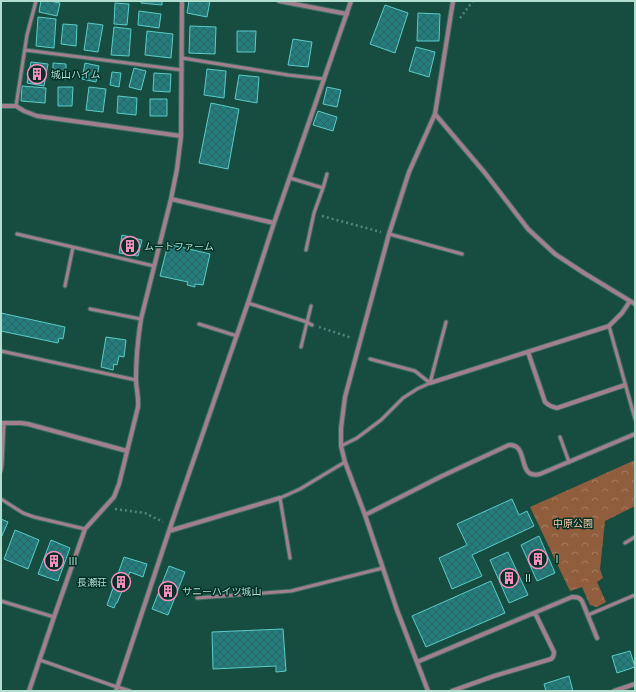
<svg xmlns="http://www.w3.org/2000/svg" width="636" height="692" font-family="Helvetica,'Noto Sans JP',sans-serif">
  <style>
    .park { fill: url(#park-crowns) }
    .building { fill: url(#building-cross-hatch); stroke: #5bccc9 }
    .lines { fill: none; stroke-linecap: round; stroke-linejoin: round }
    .service-casing { stroke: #396d5f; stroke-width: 5 }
    .minor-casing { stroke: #396d5f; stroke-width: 6 }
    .path { stroke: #538678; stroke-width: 2.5; stroke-dasharray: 2 3; stroke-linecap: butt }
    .service { stroke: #a17f8c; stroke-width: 3 }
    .minor { stroke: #a17f8c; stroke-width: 4 }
    .labels { text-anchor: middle; stroke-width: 3; stroke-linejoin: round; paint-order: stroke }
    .poi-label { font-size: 10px; fill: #b1decf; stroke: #033127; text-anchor: start }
    .park-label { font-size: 10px; fill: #fdc8a6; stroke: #033127 }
  </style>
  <defs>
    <pattern id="park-crowns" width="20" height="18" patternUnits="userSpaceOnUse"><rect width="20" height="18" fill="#905e3d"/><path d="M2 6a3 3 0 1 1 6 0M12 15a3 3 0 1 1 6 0" fill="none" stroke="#a27c61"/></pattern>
    <pattern id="building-cross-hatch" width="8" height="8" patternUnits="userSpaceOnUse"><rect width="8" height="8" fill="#247d7c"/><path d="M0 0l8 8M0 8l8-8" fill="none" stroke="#2b6663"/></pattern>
  </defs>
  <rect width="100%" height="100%" fill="#174d40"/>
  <path class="park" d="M635,460V506L605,521L600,569L603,578L597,582L606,602L597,607L590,605L582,587L570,591L530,507Z"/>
  <path class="building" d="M41,1H50L60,3L57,16L39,12Z
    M141,1H162V5L141,3Z
    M189,1H210L207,17L187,13Z
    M115,3L129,4L127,25L114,24Z
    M385,5L408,13L395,53L370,44Z
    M139,11L161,14L159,28L138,25Z
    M418,13L440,14L439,41H417Z
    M38,17L56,19L54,48L36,46Z
    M88,23L103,25L98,52L84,50Z
    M63,24L77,25L76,46L61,44Z
    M190,26L216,27L215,54L189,53Z
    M114,27L131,29L129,56L111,55Z
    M147,31L173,34L171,58L145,55Z
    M237,31H256L255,52H237Z
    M293,39L312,42L308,67L288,65Z
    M416,47L435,52L429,77L409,71Z
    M31,62L48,64L44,86L27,83Z
    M53,63L66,64V79H53Z
    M85,63L99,66L96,82L82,79Z
    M134,68L146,71L141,90L129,87Z
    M207,69L226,71L224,98L204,95Z
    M112,72L121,73L119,87L110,85Z
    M154,73L171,74L170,92L153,91Z
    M239,75L259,77L257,103L235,99Z
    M22,86L46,88L45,103L21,101Z
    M58,87H73L72,106H58Z
    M89,87L106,89L103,112L86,110Z
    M327,87L341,90L337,107L323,104Z
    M118,96L137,98L136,115L117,113Z
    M150,99H167V116H150Z
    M211,103L239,109L228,169L199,163Z
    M318,111L337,117L333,131L313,125Z
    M122,235L142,240L138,256L119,253Z
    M168,244L210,254L203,285L195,284V287L187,285L188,282L160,276Z
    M1,313L65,327L63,339L59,338L58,343L1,331Z
    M106,337L126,340L124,357L119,356L117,365L114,364L113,370L101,367Z
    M512,499L519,515L527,511L534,526L472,555L482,576L452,589L439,558L467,545L457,524Z
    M1,519L8,522L1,538Z
    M15,530L39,540L28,569L4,559Z
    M539,536L555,573L537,581L521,545Z
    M51,540L70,548L58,581L38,574Z
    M508,552L528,595L509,603L490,560Z
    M124,557L147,564L143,577L130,572L117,603H116L114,608L107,605Z
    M169,566L185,572L168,615L152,609Z
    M491,581L505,613L426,647L412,616Z
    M283,629L286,671L276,672V666L213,669L212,632Z
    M630,651L635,667L617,673L612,656Z
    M569,676L573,691H546L544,684Z"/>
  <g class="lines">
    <defs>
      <path id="service" d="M25,50L182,70
        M182,58L288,75L324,79
        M16,106L27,35L36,1
        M290,178L323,188L314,213L306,250
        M323,188L327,174
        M17,234L154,266
        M389,234L462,254
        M65,286L73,247
        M248,303L307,322L312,325
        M90,309L141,319
        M199,324L237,336
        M609,326L635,419
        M301,347L311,306
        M1,351L136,380
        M370,359L415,371L430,383
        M430,383L446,322
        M560,437L569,462
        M341,446L357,438L381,420L403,398L417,389L430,383
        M1,471L2,464L4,423
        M1,499L23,513L34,517L85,529
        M625,543L635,537
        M290,558L280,498L300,489L345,462
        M197,598L291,591L383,568
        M1,601L54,617
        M588,615L635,595
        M40,660L111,685L130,691"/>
      <path id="minor" d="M279,1L347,14
        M453,1L435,114L485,173L528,229L555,254L584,273L635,304
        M1,106H16L24,111L37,116L181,136
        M171,199L274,223
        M528,352L545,402C549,406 552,407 557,408L625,385
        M430,383L609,326L622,313L630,301
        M1,423H21L28,424L127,451
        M365,515L442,476L509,445C530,444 516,480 540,474L635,434
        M169,531L280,498
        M417,662L572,597C577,597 579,597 582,601L597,638
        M29,691L54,617L85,529L114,497L119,484L138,407C139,397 136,388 136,379C136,358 138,338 141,319L171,199L177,169L181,136L182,1
        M116,691L169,531L248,303L274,223L351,1
        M428,691L397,610L365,515L345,462L341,446V428L345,397L389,234L409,172L435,114
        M452,691L494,676L551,659C554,657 554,655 554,652L535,613
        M614,691L635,684"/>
    </defs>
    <use href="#service" class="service-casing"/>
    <use href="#minor" class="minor-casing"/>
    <path class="path" d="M460,18L473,1
      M322,216L381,232
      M319,327L352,338
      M115,509L145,513L163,522"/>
    <use href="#service" class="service"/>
    <use href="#minor" class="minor"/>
  </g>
  <defs>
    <symbol id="building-ring" viewBox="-11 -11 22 22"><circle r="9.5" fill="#033127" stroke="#fd8ebf" stroke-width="1.5"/><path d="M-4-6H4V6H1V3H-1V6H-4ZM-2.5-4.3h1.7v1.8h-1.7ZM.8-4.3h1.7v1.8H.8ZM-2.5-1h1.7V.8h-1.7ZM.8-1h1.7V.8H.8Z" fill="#fd8ebf"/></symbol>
  </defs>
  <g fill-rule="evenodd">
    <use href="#building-ring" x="26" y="63" width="22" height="22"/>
    <use href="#building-ring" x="119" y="235" width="22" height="22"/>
    <use href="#building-ring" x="527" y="548" width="22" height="22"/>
    <use href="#building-ring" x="43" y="550" width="22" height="22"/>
    <use href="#building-ring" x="498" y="567" width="22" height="22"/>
    <use href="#building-ring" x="110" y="571" width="22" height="22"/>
    <use href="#building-ring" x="157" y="580" width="22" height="22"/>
  </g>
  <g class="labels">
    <g class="poi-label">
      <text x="51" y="78">城山ハイム</text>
      <text x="144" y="250">ムートファーム</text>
      <text x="552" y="563">Ⅰ</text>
      <text x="68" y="565">Ⅲ</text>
      <text x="523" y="582">Ⅱ</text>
      <text x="107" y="586" text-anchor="end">長瀬荘</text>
      <text x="182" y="595">サニーハイツ城山</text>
    </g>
    <g class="park-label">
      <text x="573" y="527">中原公園</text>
    </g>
  </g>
  <rect width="636" height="692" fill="none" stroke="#b1decf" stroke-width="4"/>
</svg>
